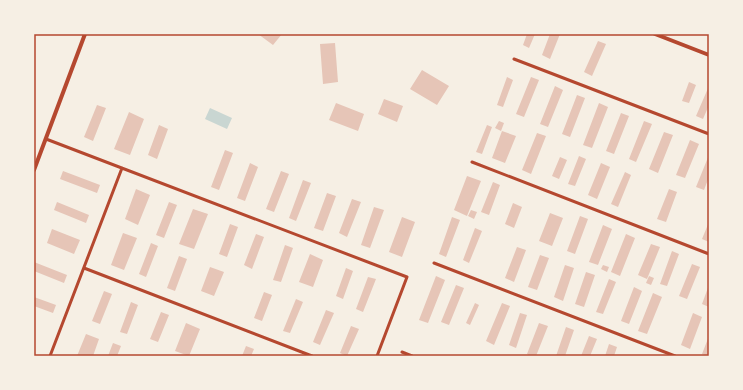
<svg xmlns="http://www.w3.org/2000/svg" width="743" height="390" font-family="Lora,serif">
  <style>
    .water { fill: #c9d6d2 }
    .building { fill: #e6c5b7 }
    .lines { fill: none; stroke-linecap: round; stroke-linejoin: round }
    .service { stroke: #b5482f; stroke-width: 3 }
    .minor { stroke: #b5482f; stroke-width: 4 }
    .neatline { fill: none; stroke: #b5482f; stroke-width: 1.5 }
  </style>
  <rect width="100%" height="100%" fill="#f6efe4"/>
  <path class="water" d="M210,108L232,118L227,129L205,119Z"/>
  <path class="building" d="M258,34H282L273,45Z
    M527,34H535L529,48L523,45Z
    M550,34H560L550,59L542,55Z
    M598,41L606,44L592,76L584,72Z
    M335,43L338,82L323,84L320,44Z
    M422,70L449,86L437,105L410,89Z
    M507,77L513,80L503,107L497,105Z
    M531,77L539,80L524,117L516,114Z
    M689,82L696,85L689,103L682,101Z
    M555,86L563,90L548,127L540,124Z
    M709,86V105L703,119L696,116Z
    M577,95L585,98L570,137L562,134Z
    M384,99L403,106L397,122L378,114Z
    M336,103L364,114L358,131L329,120Z
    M599,103L608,107L592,148L583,145Z
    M97,105L106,108L93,141L84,137Z
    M129,112L144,119L130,155L114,149Z
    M621,113L629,116L614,154L606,151Z
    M499,121L504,123L501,131L495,128Z
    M644,121L652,124L636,162L629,159Z
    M159,125L168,129L157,159L148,155Z
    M487,125L492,127L482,154L476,152Z
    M502,131L516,136L505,163L492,158Z
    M664,132L673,135L658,173L649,169Z
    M537,133L546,136L531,174L522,170Z
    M690,140L699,144L685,178L676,175Z
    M225,150L233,153L219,190L211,187Z
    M709,155V177L704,190L696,187Z
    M579,156L586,159L575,186L568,184Z
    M560,157L567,160L559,179L552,176Z
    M250,163L258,167L245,201L237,198Z
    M601,163L610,167L597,199L588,195Z
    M63,171L100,185L97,193L60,179Z
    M281,171L289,174L274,212L266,209Z
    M625,172L631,175L618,207L611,204Z
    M467,176L481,181L467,216L454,210Z
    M303,180L311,183L296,221L289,218Z
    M493,182L500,185L489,215L481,212Z
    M136,189L150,195L138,225L125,219Z
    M669,189L677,192L666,222L657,219Z
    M327,193L336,196L323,231L314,228Z
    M352,199L361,202L347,237L339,233Z
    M57,202L89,215L86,223L54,210Z
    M169,202L177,205L164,238L156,235Z
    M513,203L522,207L514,228L505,224Z
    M374,207L384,210L370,248L361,245Z
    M193,209L208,214L194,249L179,244Z
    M471,210L477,212L474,219L468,216Z
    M550,213L563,218L552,246L539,241Z
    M580,216L588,219L575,254L567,251Z
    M402,217L415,222L402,257L389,252Z
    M452,217L460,220L446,257L439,254Z
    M709,222V242L702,239Z
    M230,224L238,227L227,257L219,254Z
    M603,225L612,229L598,265L589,262Z
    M475,228L482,231L469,263L463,260Z
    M52,229L80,240L74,254L47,243Z
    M123,233L137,238L124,270L111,265Z
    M256,234L264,237L252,269L244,265Z
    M626,234L635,238L620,276L611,272Z
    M151,243L158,246L146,277L139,274Z
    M651,244L660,247L647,279L638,275Z
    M285,245L293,248L281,282L273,280Z
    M517,247L526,250L514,282L505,278Z
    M672,251L679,254L667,286L660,284Z
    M310,254L323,260L313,287L299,282Z
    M540,255L549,258L537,290L528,287Z
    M179,256L187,259L175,291L167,288Z
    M34,262L67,275L64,283L34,271Z
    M692,264L700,267L687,299L679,296Z
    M565,265L574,268L563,301L554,297Z
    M603,265L609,267L607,272L601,269Z
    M210,267L224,272L214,296L201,291Z
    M346,268L353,271L343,299L336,296Z
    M586,272L595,275L584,307L575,304Z
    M436,276L445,280L428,323L419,320Z
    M649,276L654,278L651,285L646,283Z
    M368,277L376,279L363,312L356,309Z
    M609,279L616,282L603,314L596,312Z
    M456,285L464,288L449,325L441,322Z
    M709,285V307L702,304Z
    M634,287L642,291L629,324L621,321Z
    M104,291L112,294L100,324L92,321Z
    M264,292L272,295L262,321L254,318Z
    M653,293L662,297L647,334L638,331Z
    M34,297L56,305L53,313L34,306Z
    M296,299L303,302L290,333L283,331Z
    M131,302L138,305L127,334L120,332Z
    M475,303L479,305L470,325L466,323Z
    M502,303L510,306L494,345L486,341Z
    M326,310L334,313L320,345L313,342Z
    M161,312L169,315L158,342L150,339Z
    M520,313L527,315L516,348L509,345Z
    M693,313L702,317L690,349L681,345Z
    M186,323L200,329L189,356L175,351Z
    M539,323L548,326L536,356H530L527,354Z
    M351,326L359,329L347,356L340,353Z
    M566,327L574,330L565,356H556Z
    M86,334L99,339L93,356H77Z
    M589,336L597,339L590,356H581Z
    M709,336V356H708L702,354Z
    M113,343L121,346L117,356H108Z
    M609,344L617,347L614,356H605Z
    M246,346L254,349L251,356H242Z"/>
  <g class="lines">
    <path class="service" d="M514,59L709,134
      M46,139L407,277L377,356
      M472,162L709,254
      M434,263L675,356
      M84,268L312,356
      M402,352L412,356
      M50,356L122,168"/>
    <path class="minor" d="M655,34L709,55
      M34,170L85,34"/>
  </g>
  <rect width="743" height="390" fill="none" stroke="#f6efe4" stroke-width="70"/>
  <rect x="35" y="35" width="673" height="320" class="neatline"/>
</svg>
